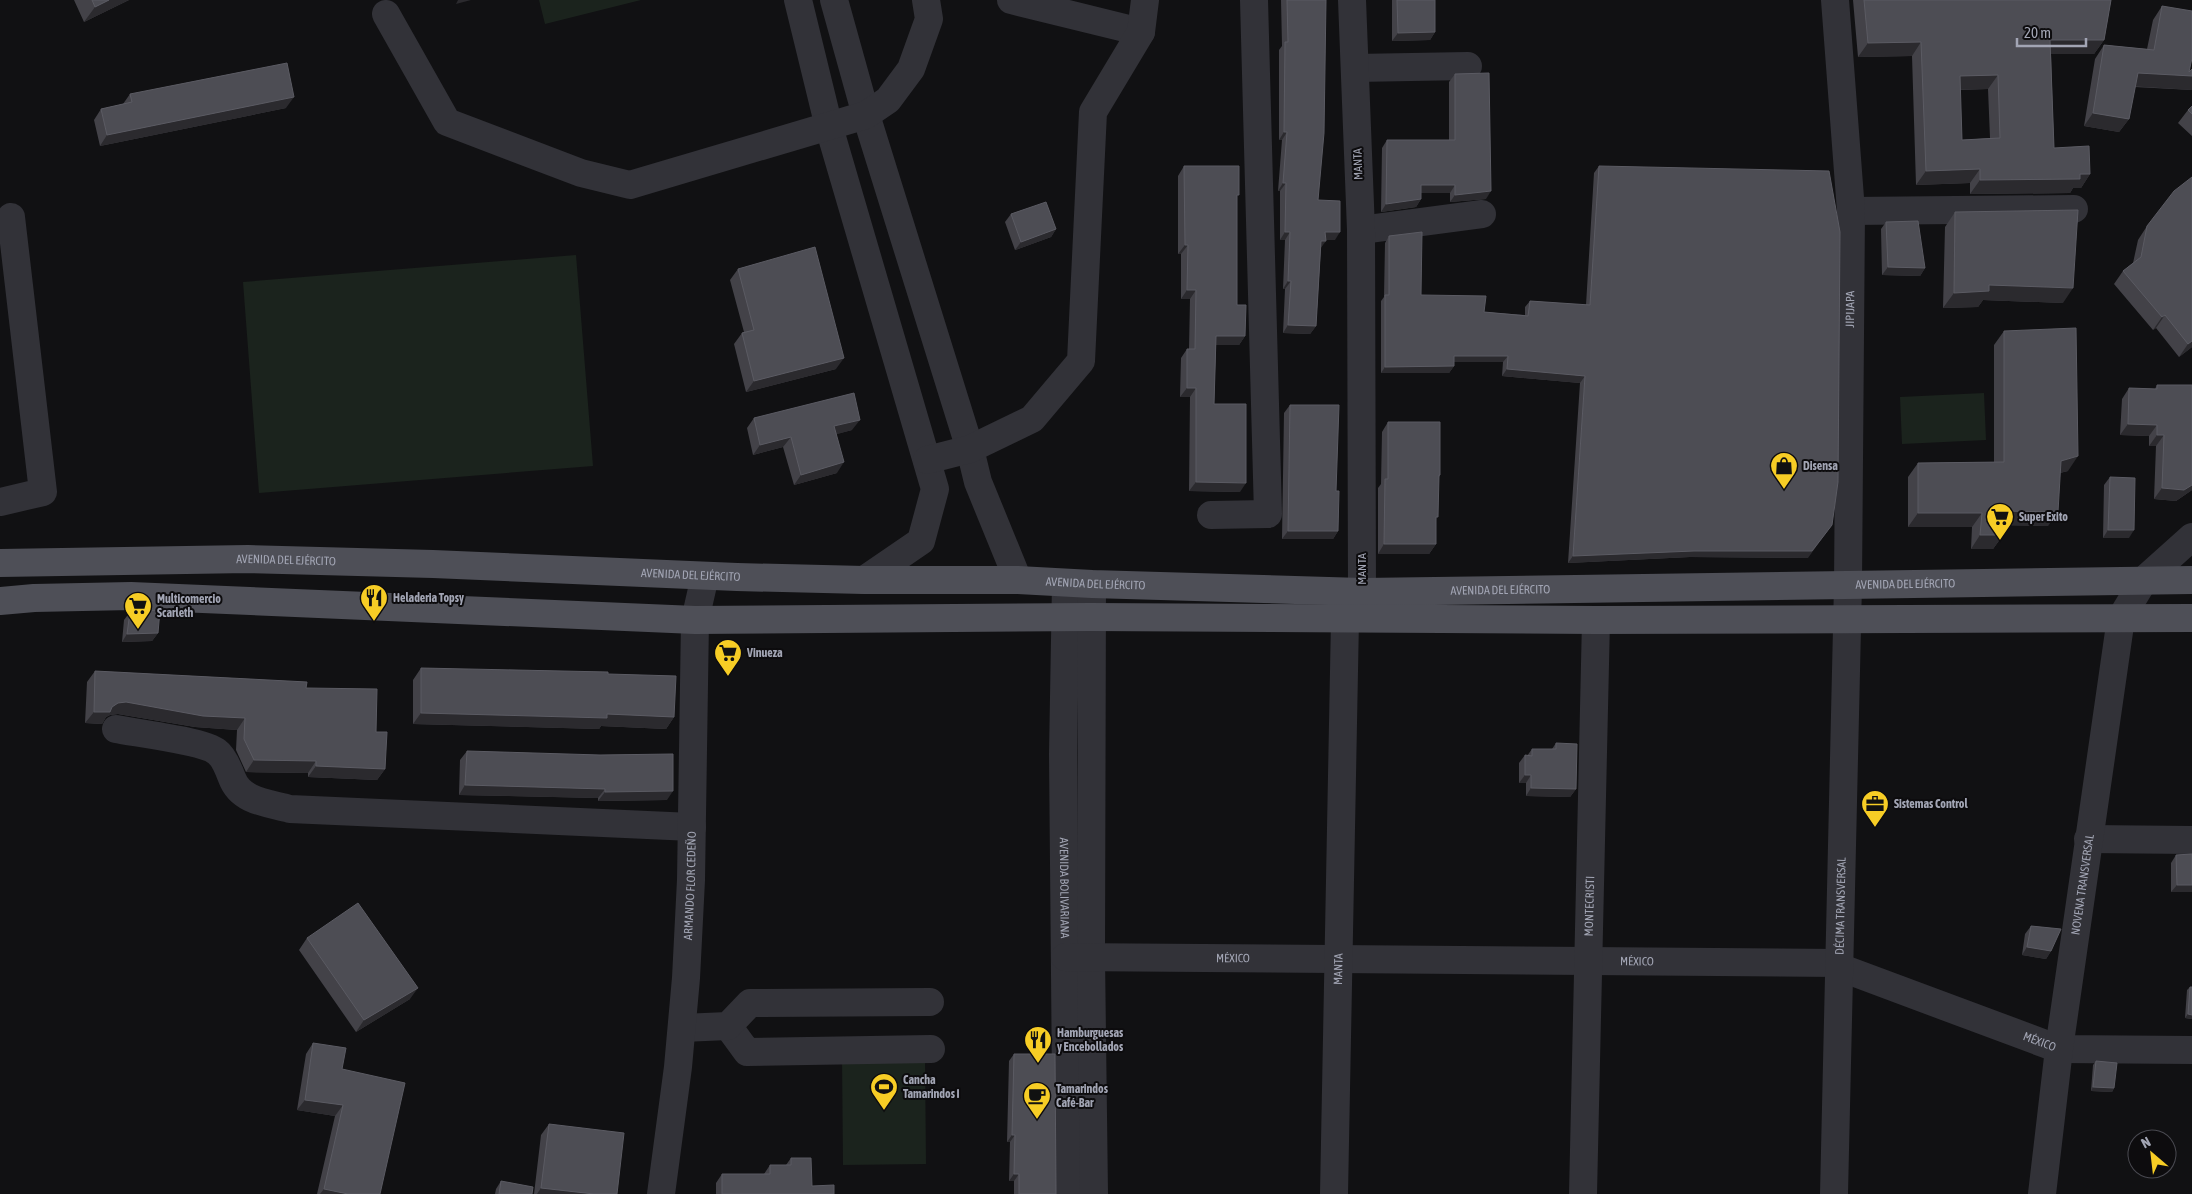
<svg xmlns="http://www.w3.org/2000/svg" width="2192" height="1194" font-family="'Asap Condensed',sans-serif">
  <style>
    .green { fill: #1b231d }
    .lines { fill: none; stroke-linecap: round; stroke-linejoin: round }
    .minor { stroke: #323238; stroke-width: 28 }
    .major { stroke: #4e4f57; stroke-width: 28 }
    .wall { fill: #434248; fill-rule: evenodd }
    .shaded-wall { fill: #2b2a2e }
    .building { fill: #4d4d54; stroke: #5b5b63; fill-rule: evenodd }
    .labels { text-anchor: middle; stroke-width: 4; stroke-linejoin: round; paint-order: stroke }
    .street-label { font-size: 12px; fill: #a2a5b4; stroke: #0d0c0e }
    .poi-label { font-size: 12px; font-weight: bold; fill: #a2a5b4; stroke: #0d0c0e; text-anchor: start }
  </style>
  <rect width="100%" height="100%" fill="#111113"/>
  <path class="green" d="M539,0H641L545,24Z
    M576,255L593,466L259,493L243,282Z
    M1984,393L1986,440L1902,444L1900,397Z
    M925,1057L926,1164L843,1165L842,1058Z"/>
  <g class="lines">
    <g class="minor">
      <path d="M798,0L829,127L935,489L921,541L864,580"/>
      <path d="M834,0L866,115L970,449L978,482L1018,580"/>
      <path d="M1011,0L1141,32"/>
      <path d="M386,14L447,122L581,173L630,185L866,115L888,100L911,69L929,19L926,0"/>
      <path d="M1355,68L1468,66"/>
      <path d="M1851,211L2074,209"/>
      <path d="M1361,230L1482,214"/>
      <path d="M927,460L970,449L1032,419L1081,361L1093,112L1141,32L1145,0"/>
      <path d="M0,502L43,492L11,217"/>
      <path d="M1211,515L1268,514L1254,0"/>
      <path id="s1" d="M1066,583L1063,754L1067,1194"/>
      <path d="M1092,584L1091,957L1094,1194"/>
      <path d="M116,729C136,733 204,741 217,752C224,757 229,770 232,778C241,802 269,803 290,809L692,827"/>
      <path d="M2088,839L2192,840"/>
      <path id="s2" d="M1065,957L1839,963V967L2059,1049L2192,1050"/>
      <path d="M728,1026L747,1052L931,1049"/>
      <path d="M682,1028L728,1026L750,1003L930,1002"/>
      <path id="s3" d="M661,1194L678,1067L686,978L691,880L695,620L705,576"/>
      <path id="s4" d="M1334,1194L1345,619L1362,592L1361,230L1352,0"/>
      <path id="s5" d="M1583,1194L1596,620"/>
      <path id="s6" d="M1834,1194L1848,584L1851,211L1835,0"/>
      <path id="s7" d="M2042,1194L2059,1049L2121,618L2144,580L2192,537"/>
    </g>
    <g class="major">
      <path id="s8" d="M0,563L248,559L433,564L737,577L864,580H1018L1092,584L1362,592L2192,580"/>
      <path d="M0,601L34,598L131,596L695,620L1090,617L1596,620L2192,618"/>
    </g>
  </g>
  <path class="wall" d="M74,0H129L84,22Z
    M1281,0H1326L1318,200L1335,240H1326L1321,247L1316,326L1310,334L1283,333L1285,289H1283L1285,240H1280V191H1278L1282,140H1279V50L1282,46Z
    M1392,0H1435V32L1430,40L1392,41Z
    M1853,0H2111L2104,40L2094,54H2051L2054,148L2090,174L2081,188H2073L2070,193L1970,194V183L1916,185L1912,56L1858,57ZM1988,89L1990,138L1962,140L1960,90Z
    M2162,6L2189,72L2192,69V90L2135,87L2129,119L2119,132L2084,126L2095,59L2104,45L2147,49L2153,20Z
    M1455,74L1486,199L1450,202V193H1421V199L1416,207L1381,212L1382,148L1387,140H1449V82Z
    M130,94L286,108L100,146L94,120L101,109L123,104Z
    M2192,106V136L2178,123L2188,110Z
    M1184,166L1237,199V305L1245,336L1239,345H1216L1214,404L1240,492L1189,491L1190,397H1180L1181,358L1187,349H1189L1190,299H1181V254H1178V176Z
    M1599,166L1808,558L1690,557L1568,563L1580,383L1502,376L1503,362H1454V366L1449,373H1381V301L1384,297L1385,243L1389,236L1421,295L1484,312L1525,315V307L1530,301L1586,305L1594,173Z
    M2192,177V347L2179,357L2156,328L2153,330L2114,284L2123,271L2133,263L2138,240L2147,226Z
    M1955,212L2063,303L1983,300L1978,307L1943,308L1945,227Z
    M1011,214L1056,229L1051,237L1015,250L1005,222Z
    M1886,222L1925,268L1920,276L1882,275L1881,229Z
    M738,269L836,369L746,392L734,344L742,333L744,332L730,280Z
    M2004,331L2068,471L2060,473L2048,526L2003,525V535L1993,549H1971L1972,527H1908V477L1918,463L1994,462V345Z
    M2157,385H2192V490L2176,501L2154,499L2156,446H2149V436L2120,435L2122,399L2129,388L2155,389Z
    M1290,405L1336,491L1338,531L1333,539H1282L1284,413Z
    M754,418L852,430L836,434L837,473L794,485L783,447L753,455L747,428Z
    M1388,422L1440,475L1439,477L1436,521V544L1429,554H1378V488L1381,484L1382,432Z
    M2110,477L2129,538H2103L2104,485Z
    M130,612L158,633L152,641L122,642L124,620Z
    M421,668L608,674L674,717L666,729L601,726L599,729L413,724V680Z
    M95,671L306,688L376,732L385,769L377,780L308,777V773L246,772L236,750L237,730L195,727L118,714L110,715L106,717L102,724L85,723L87,682Z
    M1556,743L1576,789L1570,797L1526,796V783H1519V763L1525,755L1527,756L1532,749H1552Z
    M467,751L667,800L598,801V798L459,795L460,760Z
    M2192,854V892H2171V863L2176,855Z
    M2031,926L2051,951L2046,959L2022,955L2025,934Z
    M307,938L410,999L356,1032L299,950Z
    M2190,987L2192,1019L2185,1018L2187,990Z
    M313,1043L342,1069L380,1194H317L335,1116L297,1110L306,1054Z
    M1014,1054L1056,1194H1014V1181H1009L1010,1142H1007L1009,1061Z
    M2096,1061L2114,1088L2112,1092L2091,1091L2093,1065Z
    M549,1124L617,1194H534L541,1135Z
    M791,1158L812,1186L834,1194H716V1183L722,1174H764L770,1165H786Z
    M501,1181L532,1194H495L496,1189Z"/>
  <path class="shaded-wall" d="M109,0H129L84,22L95,7Z
    M458,0H471L456,4Z
    M1435,32L1430,40L1392,41L1398,33Z
    M2050,40H2104L2094,54H2040Z
    M1921,42L1912,56L1858,57L1868,43Z
    M2138,73L2192,76V90L2129,86Z
    M1998,75L1988,89L1950,90L1960,76Z
    M294,97L286,108L100,146L107,135Z
    M2093,113L2129,119L2119,132L2084,126Z
    M1284,132H1287L1282,140H1279Z
    M1980,169L1970,183L1916,185L1926,171Z
    M2090,174L2081,188H2073L2070,193L1970,194L1980,180Z
    M1283,183H1286L1280,191H1278Z
    M1421,185H1455L1450,193H1416Z
    M1491,191L1486,199L1450,202L1455,195Z
    M1421,199L1416,207L1381,212L1386,204Z
    M1056,229L1051,237L1015,250L1021,242Z
    M1285,232H1290L1285,240H1280Z
    M1325,232H1340L1335,240H1320Z
    M1321,241H1326L1320,249Z
    M1185,245H1188L1181,254H1178Z
    M1888,267L1925,268L1920,276L1882,275Z
    M1288,281H1291L1285,289H1283Z
    M1989,285L2073,288L2063,303L1983,300L1978,307L1943,308L1954,293Z
    M1187,290H1196L1190,299H1181Z
    M2165,315L2156,328L2153,330L2162,317Z
    M1288,325L1316,326L1310,334L1283,333Z
    M1216,336H1245L1239,345H1209Z
    M2192,341V347L2179,357L2188,344Z
    M1454,356H1508L1503,362H1449Z
    M844,358L836,369L746,392L754,381Z
    M1454,366L1449,373H1381L1385,367Z
    M1507,369L1585,376L1580,383L1502,376Z
    M1187,388H1196L1190,397H1180Z
    M860,420L852,430L827,437L834,426Z
    M2128,424L2157,425L2149,436L2120,435Z
    M2157,435H2164L2156,446H2149Z
    M791,437L783,447L753,455L760,445Z
    M2078,456L2068,471L2051,475L2061,461Z
    M844,462L837,473L794,485L801,475Z
    M1196,482L1246,483L1240,492L1189,491Z
    M2192,485V490L2176,501L2154,499L2162,488Z
    M2003,511L2058,512L2048,526L1993,525Z
    M1918,513H1982L1972,527H1908Z
    M1832,525L1808,558L1690,557L1568,563L1573,556Z
    M2108,530H2134L2129,538H2103Z
    M1288,531H1338L1333,539H1282Z
    M1980,535H2003L1993,549H1971Z
    M1384,544H1436L1429,554H1378Z
    M158,633L152,641L122,642L127,634Z
    M126,702L245,718L237,730L195,727L118,714L110,715L106,717L102,724L85,723L94,712L112,707L118,703Z
    M421,713L607,714L674,717L666,729L601,726L599,729L413,724Z
    M254,760L316,761L308,773L246,772Z
    M316,766L385,769L377,780L308,777Z
    M1525,775H1531L1526,783H1519Z
    M465,785L605,789L598,798L459,795Z
    M1531,788L1576,789L1570,797L1526,796Z
    M673,791L667,800L598,801L605,792Z
    M2177,885H2192V892H2171Z
    M2027,947L2051,951L2046,959L2022,955Z
    M418,988L410,999L356,1032L364,1020Z
    M2188,1014L2192,1015V1019L2185,1018Z
    M2093,1087L2114,1088L2112,1092L2091,1091Z
    M305,1100L343,1105L335,1116L297,1110Z
    M1012,1135H1015L1010,1142H1007Z
    M1014,1174H1019L1014,1181H1009Z
    M541,1188L594,1194H537Z
    M324,1189L348,1194H320Z"/>
  <path class="building" d="M92,0H109L95,7Z
    M1287,0H1326L1324,133L1318,200L1340,201V232H1325L1326,241H1321L1316,326L1288,325L1291,281H1288L1290,232H1285L1286,183H1283L1287,132H1284L1285,42H1288Z
    M1397,0H1435V32L1398,33Z
    M1864,0H2111L2104,40H2050L2054,148L2089,146L2090,174H2080V179L1980,180V169L1926,171L1921,42L1868,43ZM1998,75L2000,138L1962,140L1960,76Z
    M2162,6L2192,11V58L2189,72L2192,69V76L2138,73L2129,119L2093,113L2104,45L2154,50Z
    M287,63L294,97L107,135L101,109L132,102L130,94Z
    M1489,73L1491,191L1455,195V185H1421V199L1386,204L1387,140H1455V74Z
    M2192,106V114L2188,110Z
    M1184,166H1239V195H1237V305H1246L1245,336H1216L1214,404H1246V483L1196,482V388H1187V349H1195L1196,290H1187L1188,245H1185Z
    M1599,166L1829,171L1840,232L1838,482L1832,525L1812,551H1694L1573,556L1585,376L1507,369L1508,356H1454V366L1385,367V295H1389V236L1422,232L1421,295L1486,296L1484,312L1528,316L1530,301L1590,305Z
    M2192,177V341L2188,344L2165,315L2162,317L2123,271L2141,257L2147,226L2174,191Z
    M1046,202L1056,229L1021,242L1011,214Z
    M2078,210L2073,288L1989,285V291L1954,293L1955,212Z
    M1918,221L1925,268L1888,267L1886,222Z
    M815,247L844,358L754,381L742,333L754,330L738,269Z
    M2076,328L2078,456L2061,461L2058,512L2003,511V535H1980L1982,513H1918V463L2004,462V331Z
    M2157,385H2192V485L2184,490L2162,488L2164,435H2157V425L2128,424L2129,388L2157,389Z
    M854,393L860,420L834,426L844,462L801,475L791,437L760,445L754,418Z
    M1290,405H1339L1336,491H1339L1338,531H1288Z
    M1388,422H1440V475H1439L1438,517H1436V544H1384L1385,479H1388Z
    M2110,477L2135,478L2134,530H2108Z
    M160,610L158,633L127,634L130,612Z
    M421,668L608,672V674L676,676L674,717L607,714V718L421,713Z
    M95,671L307,682L306,688L377,689L376,732H387L385,769L316,766V761L254,760L244,739L245,718L203,716L126,702L118,703L112,707L110,712H94Z
    M1556,743L1577,744L1576,789L1531,788V775H1525V755L1532,756V749H1556Z
    M467,751L600,755L673,754V791L605,792V789L465,785Z
    M2192,854V885H2177L2176,855Z
    M358,903L418,988L364,1020L307,938Z
    M2031,926L2061,929L2051,951L2027,947Z
    M2190,987H2192V1015L2188,1014Z
    M313,1043L346,1048L342,1069L405,1083L380,1194H348L324,1189L343,1105L305,1100Z
    M1014,1054H1055L1056,1194H1019V1174H1014L1015,1135H1012Z
    M2096,1061L2117,1063L2114,1088L2093,1087Z
    M549,1124L624,1133L617,1194H594L541,1188Z
    M791,1158H811L812,1186L834,1185V1194H722V1174H770V1165H791Z
    M501,1181L533,1187L532,1194H499Z"/>
  <defs>
    <symbol id="shop-pin" viewBox="-11 -11 22 30"><path d="M0 17L-7.5 6A9.5 9.5 0 1 1 7.5 6Z" fill="#f7cd25" stroke="#0d0c0e"/><path d="M-5-2.5h2.3a2.7 3.5 0 0 1 5.4 0H5L5.5 6h-11ZM-1.5-2.5h3a1.5 2.3 0 0 0-3 0Z" fill="#111"/></symbol>
    <symbol id="supermarket-pin" viewBox="-11 -11 22 30"><path d="M0 17L-7.5 6A9.5 9.5 0 1 1 7.5 6Z" fill="#f7cd25" stroke="#0d0c0e"/><path d="M-6-5.5h2.5l.6 2H6L4.5 2H-2.5L-4.4-4H-6ZM-1.5 3.2a1.3 1.3 0 1 0 .1 0ZM3 3.2a1.3 1.3 0 1 0 .1 0Z" fill="#111"/></symbol>
    <symbol id="restaurant-pin" viewBox="-11 -11 22 30"><path d="M0 17L-7.5 6A9.5 9.5 0 1 1 7.5 6Z" fill="#f7cd25" stroke="#0d0c0e"/><path d="M-5-6h1v4h1v-4h1v4h1v-4h1v5L-1.5 .5V6h-2V.5L-5-1ZM5-6V6H3V1.5H1.5Q1.5-4 5-6Z" fill="#111"/></symbol>
    <symbol id="office-pin" viewBox="-11 -11 22 30"><path d="M0 17L-7.5 6A9.5 9.5 0 1 1 7.5 6Z" fill="#f7cd25" stroke="#0d0c0e"/><path d="M-6-3h4V-5.5h4V-3h4V5H-6ZM-1-4.5V-3h2v-1.5ZM-6 0V1H6V0Z" fill="#111"/></symbol>
    <symbol id="stadium-pin" viewBox="-11 -11 22 30"><path d="M0 17L-7.5 6A9.5 9.5 0 1 1 7.5 6Z" fill="#f7cd25" stroke="#0d0c0e"/><path d="M0-5a6.5 5 0 1 0 0 10a6.5 5 0 1 0 0-10ZM-3.5-1.8h7v3.6h-7Z" fill="#111"/></symbol>
    <symbol id="cafe-pin" viewBox="-11 -11 22 30"><path d="M0 17L-7.5 6A9.5 9.5 0 1 1 7.5 6Z" fill="#f7cd25" stroke="#0d0c0e"/><path d="M-5.5-4.5H6V0H3Q3 3.5 0 3.5H-2.5Q-5.5 3.5-5.5 0ZM3-3.2v2h1.7v-2ZM-6 4.5H4V6H-6Z" fill="#111"/></symbol>
  </defs>
  <g fill-rule="evenodd">
    <use href="#shop-pin" x="1768" y="450" width="32" height="43"/>
    <use href="#supermarket-pin" x="1984" y="501" width="32" height="43"/>
    <use href="#restaurant-pin" x="358" y="582" width="32" height="43"/>
    <use href="#supermarket-pin" x="122" y="590" width="32" height="43"/>
    <use href="#supermarket-pin" x="712" y="637" width="32" height="43"/>
    <use href="#office-pin" x="1859" y="788" width="32" height="43"/>
    <use href="#restaurant-pin" x="1022" y="1024" width="32" height="43"/>
    <use href="#stadium-pin" x="868" y="1071" width="32" height="43"/>
    <use href="#cafe-pin" x="1021" y="1080" width="32" height="43"/>
  </g>
  <g class="labels">
    <g class="street-label">
      <text transform="translate(1358 164) rotate(-92)" y="4">MANTA</text>
      <text dy="4" stroke="none"><textPath href="#s6" startOffset="885">JIPIJAPA</textPath></text>
      <text dy="4" stroke="none"><textPath href="#s8" startOffset="286">AVENIDA DEL EJÉRCITO</textPath></text>
      <text transform="translate(1362 569) rotate(-90)" y="4">MANTA</text>
      <text dy="4" stroke="none"><textPath href="#s8" startOffset="691">AVENIDA DEL EJÉRCITO</textPath></text>
      <text dy="4" stroke="none"><textPath href="#s8" startOffset="1096">AVENIDA DEL EJÉRCITO</textPath></text>
      <text dy="4" stroke="none"><textPath href="#s8" startOffset="1906">AVENIDA DEL EJÉRCITO</textPath></text>
      <text dy="4" stroke="none"><textPath href="#s8" startOffset="1501">AVENIDA DEL EJÉRCITO</textPath></text>
      <text dy="4" stroke="none"><textPath href="#s7" startOffset="312">NOVENA TRANSVERSAL</textPath></text>
      <text dy="4" stroke="none"><textPath href="#s3" startOffset="310">ARMANDO FLOR CEDEÑO</textPath></text>
      <text dy="4" stroke="none"><textPath href="#s1" startOffset="305">AVENIDA BOLIVARIANA</textPath></text>
      <text dy="4" stroke="none"><textPath href="#s6" startOffset="288">DÉCIMA TRANSVERSAL</textPath></text>
      <text dy="4" stroke="none"><textPath href="#s5" startOffset="288">MONTECRISTI</textPath></text>
      <text dy="4" stroke="none"><textPath href="#s2" startOffset="168">MÉXICO</textPath></text>
      <text dy="4" stroke="none"><textPath href="#s2" startOffset="572">MÉXICO</textPath></text>
      <text dy="4" stroke="none"><textPath href="#s4" startOffset="225">MANTA</textPath></text>
      <text dy="4" stroke="none"><textPath href="#s2" startOffset="992">MÉXICO</textPath></text>
    </g>
    <g class="poi-label">
      <text x="1803" y="470">Disensa</text>
      <text x="2019" y="521">Super Exito</text>
      <text x="393" y="602">Heladeria Topsy</text>
      <text x="157" y="603">Multicomercio<tspan x="157" dy="14">Scarleth</tspan></text>
      <text x="747" y="657">Vinueza</text>
      <text x="1894" y="808">Sistemas Control</text>
      <text x="1057" y="1037">Hamburguesas<tspan x="1057" dy="14">y Encebollados</tspan></text>
      <text x="903" y="1084">Cancha<tspan x="903" dy="14">Tamarindos I</tspan></text>
      <text x="1056" y="1093">Tamarindos<tspan x="1056" dy="14">Café-Bar</tspan></text>
    </g>
  </g>
  <g transform="translate(2152 1154) rotate(332)"><circle r="24" fill="#0d0c0e" stroke="#494950"/>
  <path d="M0-4L9 19L0 12L-9 19Z" fill="#f7cd25"/>
  <text y="-8" font-size="14" font-weight="bold" text-anchor="middle" fill="#a2a5b4">N</text>
  </g>
  <path d="M2017 38v8h69v-8" fill="none" stroke="#a2a5b4" stroke-width="2.5"/>
  <text x="2024" y="38" font-size="15" fill="#a2a5b4" stroke="#0d0c0e" stroke-width="4" paint-order="stroke">20 m</text>
</svg>
